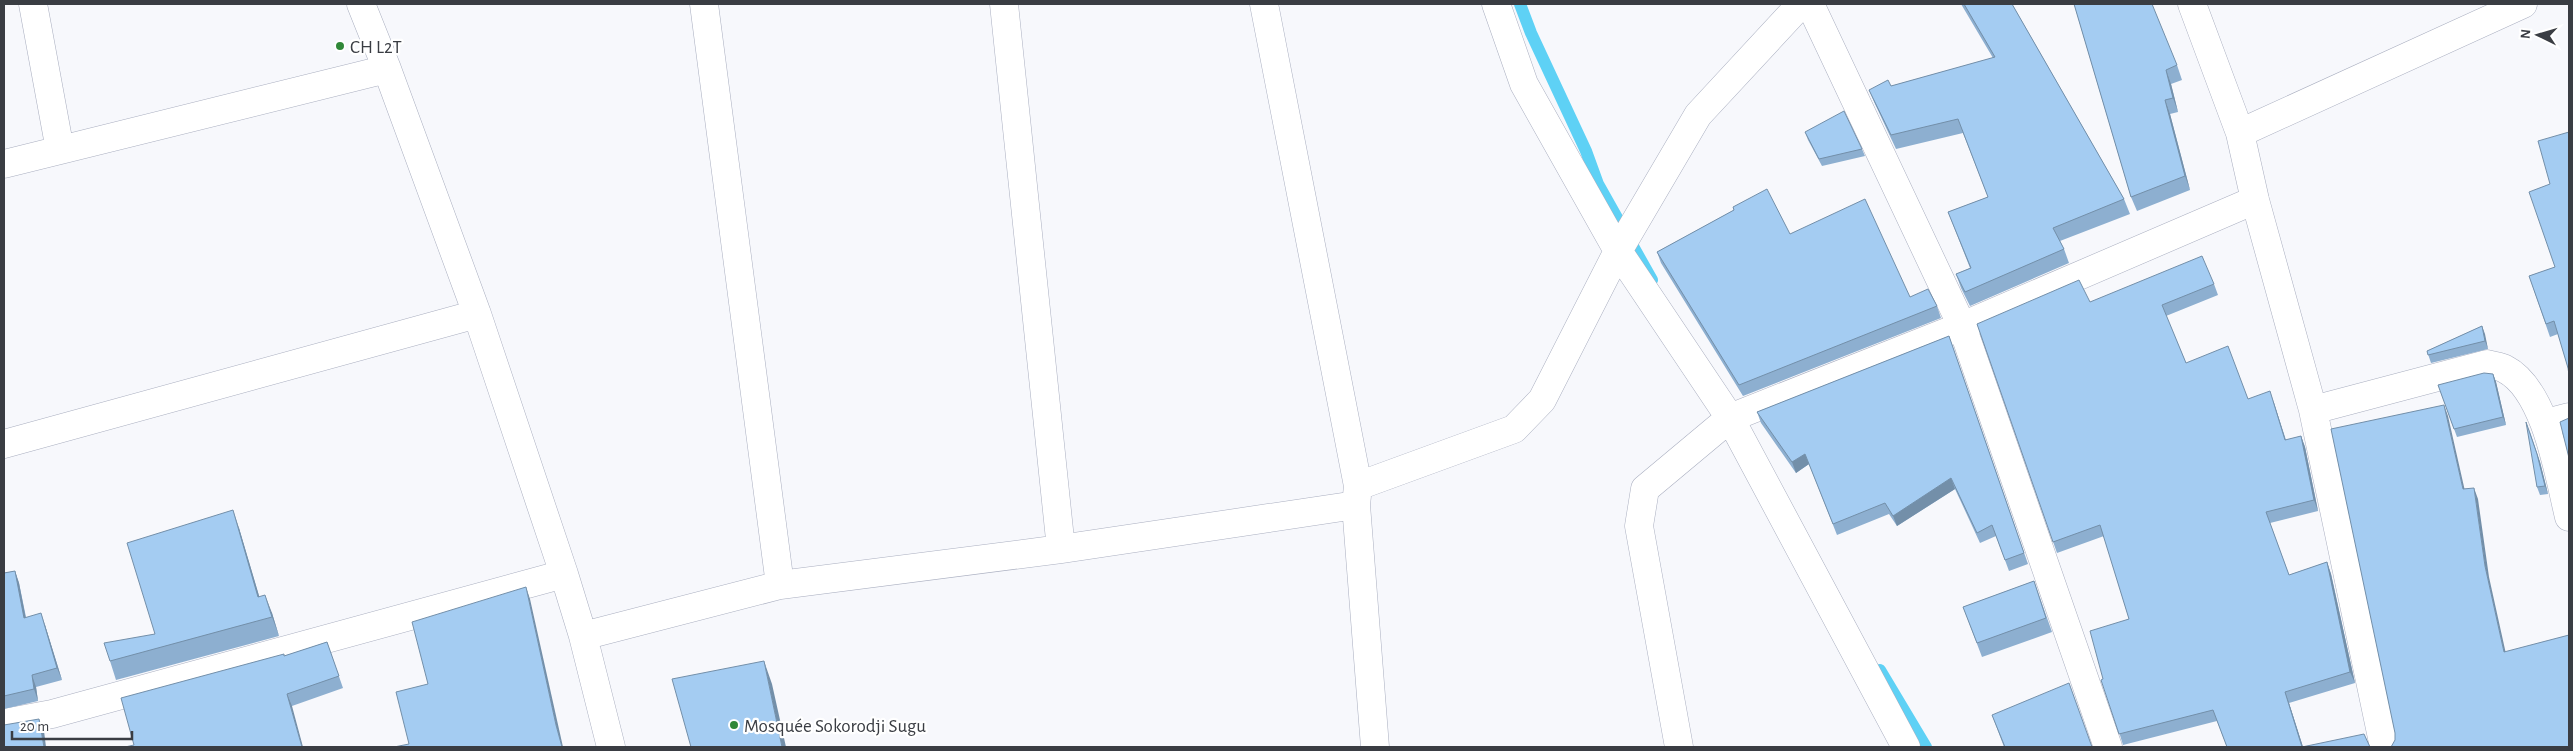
<svg xmlns="http://www.w3.org/2000/svg" width="2573" height="751" font-family="'Alegreya Sans',sans-serif">
  <style>
    .lines { fill: none; stroke-linecap: round; stroke-linejoin: round }
    .stream { stroke: #5ed1f5; stroke-width: 12 }
    .minor-casing { stroke: #aaafc0; stroke-width: 29 }
    .minor { stroke: #fff; stroke-width: 28 }
    .wall { fill: #8dafd0 }
    .shaded-wall { fill: #738fa9 }
    .building { fill: #a4ccf2; stroke: #738fa9 }
    .poi-dot { fill: #308838; stroke: #fff; stroke-width: 2 }
    .labels { text-anchor: middle; stroke-width: 4.5; stroke-linejoin: round; paint-order: stroke }
    .poi-label { font-size: 19px; fill: #3a3d43; stroke: #fff; text-anchor: start }
  </style>
  <rect width="100%" height="100%" fill="#f7f8fc"/>
  <g class="lines">
    <path class="stream" d="M1520,4L1531,33L1586,151L1598,184L1652,280
      M1880,670L1926,747"/>
    <defs>
      <path id="minor" d="M33,4L60,150
        M361,4L387,69L477,314L564,574L583,636L611,747
        M704,4L780,585
        M1004,4L1061,549
        M1264,4L1358,486L1356,505L1375,747
        M1496,4L1524,84L1618,251L1730,418L1906,747
        M1810,4L1962,326L2108,747
        M2192,4L2240,133L2255,200L2313,410L2384,747
        M2240,133L2523,4
        M4,164L387,69
        M2313,410L2487,364C2493,366 2500,366 2505,369C2546,390 2559,476 2569,517
        M2546,423L2569,417
        M4,444L477,314
        M1358,486L1514,429L1542,400L1618,251L1698,115L1801,4
        M583,636L780,585L1061,549L1356,505
        M4,723L52,714L564,574
        M1679,747L1639,526L1645,489L1730,418L1962,326L2255,200"/>
    </defs>
    <use href="#minor" class="minor-casing"/>
    <use href="#minor" class="minor"/>
  </g>
  <path class="wall" d="M1961,4H2012L2124,199L2130,214L2060,241L2064,249L2069,263L1970,306L1961,288L1956,274L1970,268L1948,212L1988,197L1963,133L1896,149L1875,104L1869,90L1891,86L1993,58Z
    M2074,4L2177,65L2182,80L2171,84L2178,112L2170,114L2190,190L2137,211L2131,197Z
    M1805,132L1862,149L1865,156L1822,166L1808,140Z
    M2569,132L2568,368L2558,334L2550,337L2529,276L2555,267L2550,184Z
    M1733,207L1790,234L1910,297L1937,306L1941,318L1743,396L1661,263L1657,252L1734,210Z
    M2214,284L2218,295L2166,316L2186,363L2248,399L2274,403L2286,440L2301,436L2305,447L2318,511L2270,523L2289,575L2327,562L2331,574L2355,683L2289,703L2303,747H2369H2227L2217,721L2123,745L2103,679L2129,619L2104,536L2057,553L1977,324Z
    M2482,326L2488,349L2431,363L2427,351Z
    M1949,336L2028,564L2009,571L1996,536L1980,543L1955,489L1897,526L1889,514L1837,535L1809,464L1796,473L1761,423L1757,412Z
    M2493,374L2496,382L2506,425L2457,437L2438,385Z
    M2529,429L2540,462L2548,494L2540,495L2537,487Z
    M239,528L259,596L272,613L279,636L116,680L110,661L155,634Z
    M15,571L19,583L26,617L45,625L62,680L36,687L38,701L4,709V573Z
    M2034,581L2052,632L1982,657L1963,607Z
    M327,642L343,688L292,706L134,745L284,656Z
    M1992,715L2092,747H2004Z"/>
  <path class="shaded-wall" d="M2166,70L2171,84L2178,112L2173,98Z
    M2165,100L2170,114L2190,190L2185,176Z
    M2482,326L2485,334L2488,349L2485,341Z
    M2493,374L2496,382L2506,425L2503,417Z
    M2270,391L2274,403L2289,451L2285,440Z
    M2444,405L2448,416L2467,500L2463,489Z
    M2526,422L2540,462L2548,494L2545,486Z
    M2301,436L2305,447L2318,511L2314,500Z
    M1805,454L1809,464L1796,473L1792,462Z
    M1951,478L1955,489L1897,526L1893,516Z
    M2474,488L2478,499L2489,577L2508,663L2504,652L2485,566Z
    M233,510L239,528L265,616L258,597Z
    M2327,562L2331,574L2355,683L2350,672Z
    M15,571L19,583L28,630L24,618Z
    M526,587L530,599L563,747H562L556,725Z
    M265,595L272,613L279,636L272,617Z
    M41,613L45,625L62,680L57,668Z
    M764,661L772,684L786,747H782Z
    M32,675L36,687L38,701L34,689Z
    M2285,692L2289,703L2303,747H2302Z
    M287,694L292,706L303,747H302Z
    M39,719L44,731L46,747H44Z"/>
  <path class="building" d="M1964,4H2012L2124,199L2053,228L2064,249L1965,292L1956,274L1971,268L1948,212L1988,197L1958,119L1891,135L1869,90L1888,80L1891,86L1995,57Z
    M2074,4H2152L2177,65L2166,70L2173,98L2165,100L2185,176L2131,197Z
    M1844,111L1862,149L1819,159L1805,132Z
    M2569,132V375L2568,368L2554,321L2546,324L2529,276L2555,267L2529,192L2550,184L2538,141Z
    M1767,189L1790,234L1865,199L1910,297L1928,289L1937,306L1739,385L1657,252L1734,210L1733,207Z
    M2202,256L2214,284L2162,305L2186,363L2228,346L2248,399L2270,391L2285,440L2301,436L2314,500L2266,512L2289,575L2327,562L2350,672L2285,692L2302,747L2364,734L2370,747H2227L2213,710L2119,734L2101,680L2103,679L2090,631L2129,619L2100,525L2053,542L1977,324L2079,280L2090,302Z
    M2482,326L2485,341L2428,355L2427,351Z
    M1949,336L2024,553L2005,560L1992,525L1977,533L1951,478L1893,516L1885,503L1833,524L1805,454L1792,462L1757,412Z
    M2484,373L2493,374L2503,417L2454,429L2438,385Z
    M2444,405L2463,489L2474,488L2485,566L2504,652L2569,635V747H2391L2395,740V733L2331,429Z
    M2569,418V458L2560,422Z
    M2526,422L2537,454L2545,486L2537,487Z
    M233,510L258,597L265,595L272,617L110,661L104,643L155,634L127,543Z
    M15,571L24,618L41,613L57,668L32,675L34,689L4,696V573Z
    M2034,581L2046,618L1977,643L1963,607Z
    M526,587L556,725L562,747H394L409,744L396,692L428,684L412,622Z
    M327,642L339,676L287,694L302,747H125L134,745L121,698L284,654V656Z
    M764,661L782,747H691L672,679Z
    M2069,683L2092,747H2005L1992,715Z
    M39,719L44,747H4V725Z"/>
  <g class="poi-dot">
    <circle cx="340" cy="46" r="5"/>
    <circle cx="734" cy="725" r="5"/>
  </g>
  <g class="labels">
    <g class="poi-label">
      <text x="350" y="53">CH L2T</text>
      <text x="744" y="732">Mosquée Sokorodji Sugu</text>
    </g>
  </g>
  <rect width="2573" height="751" fill="none" stroke="#3a3d43" stroke-width="10"/>
  <g transform="translate(2538 35) rotate(275)" stroke="#ffffff" stroke-width="4" paint-order="stroke">
  <path d="M0-4L9 19L0 12L-9 19Z" fill="#3a3d43"/>
  <text y="-8" font-size="14" font-weight="bold" text-anchor="middle" fill="#3a3d43">N</text>
  </g>
  <path d="M12 731v8h120v-8" fill="none" stroke="#3a3d43" stroke-width="2.5"/>
  <text x="20" y="731" font-size="15" fill="#3a3d43" stroke="#ffffff" stroke-width="4" paint-order="stroke">20 m</text>
</svg>
